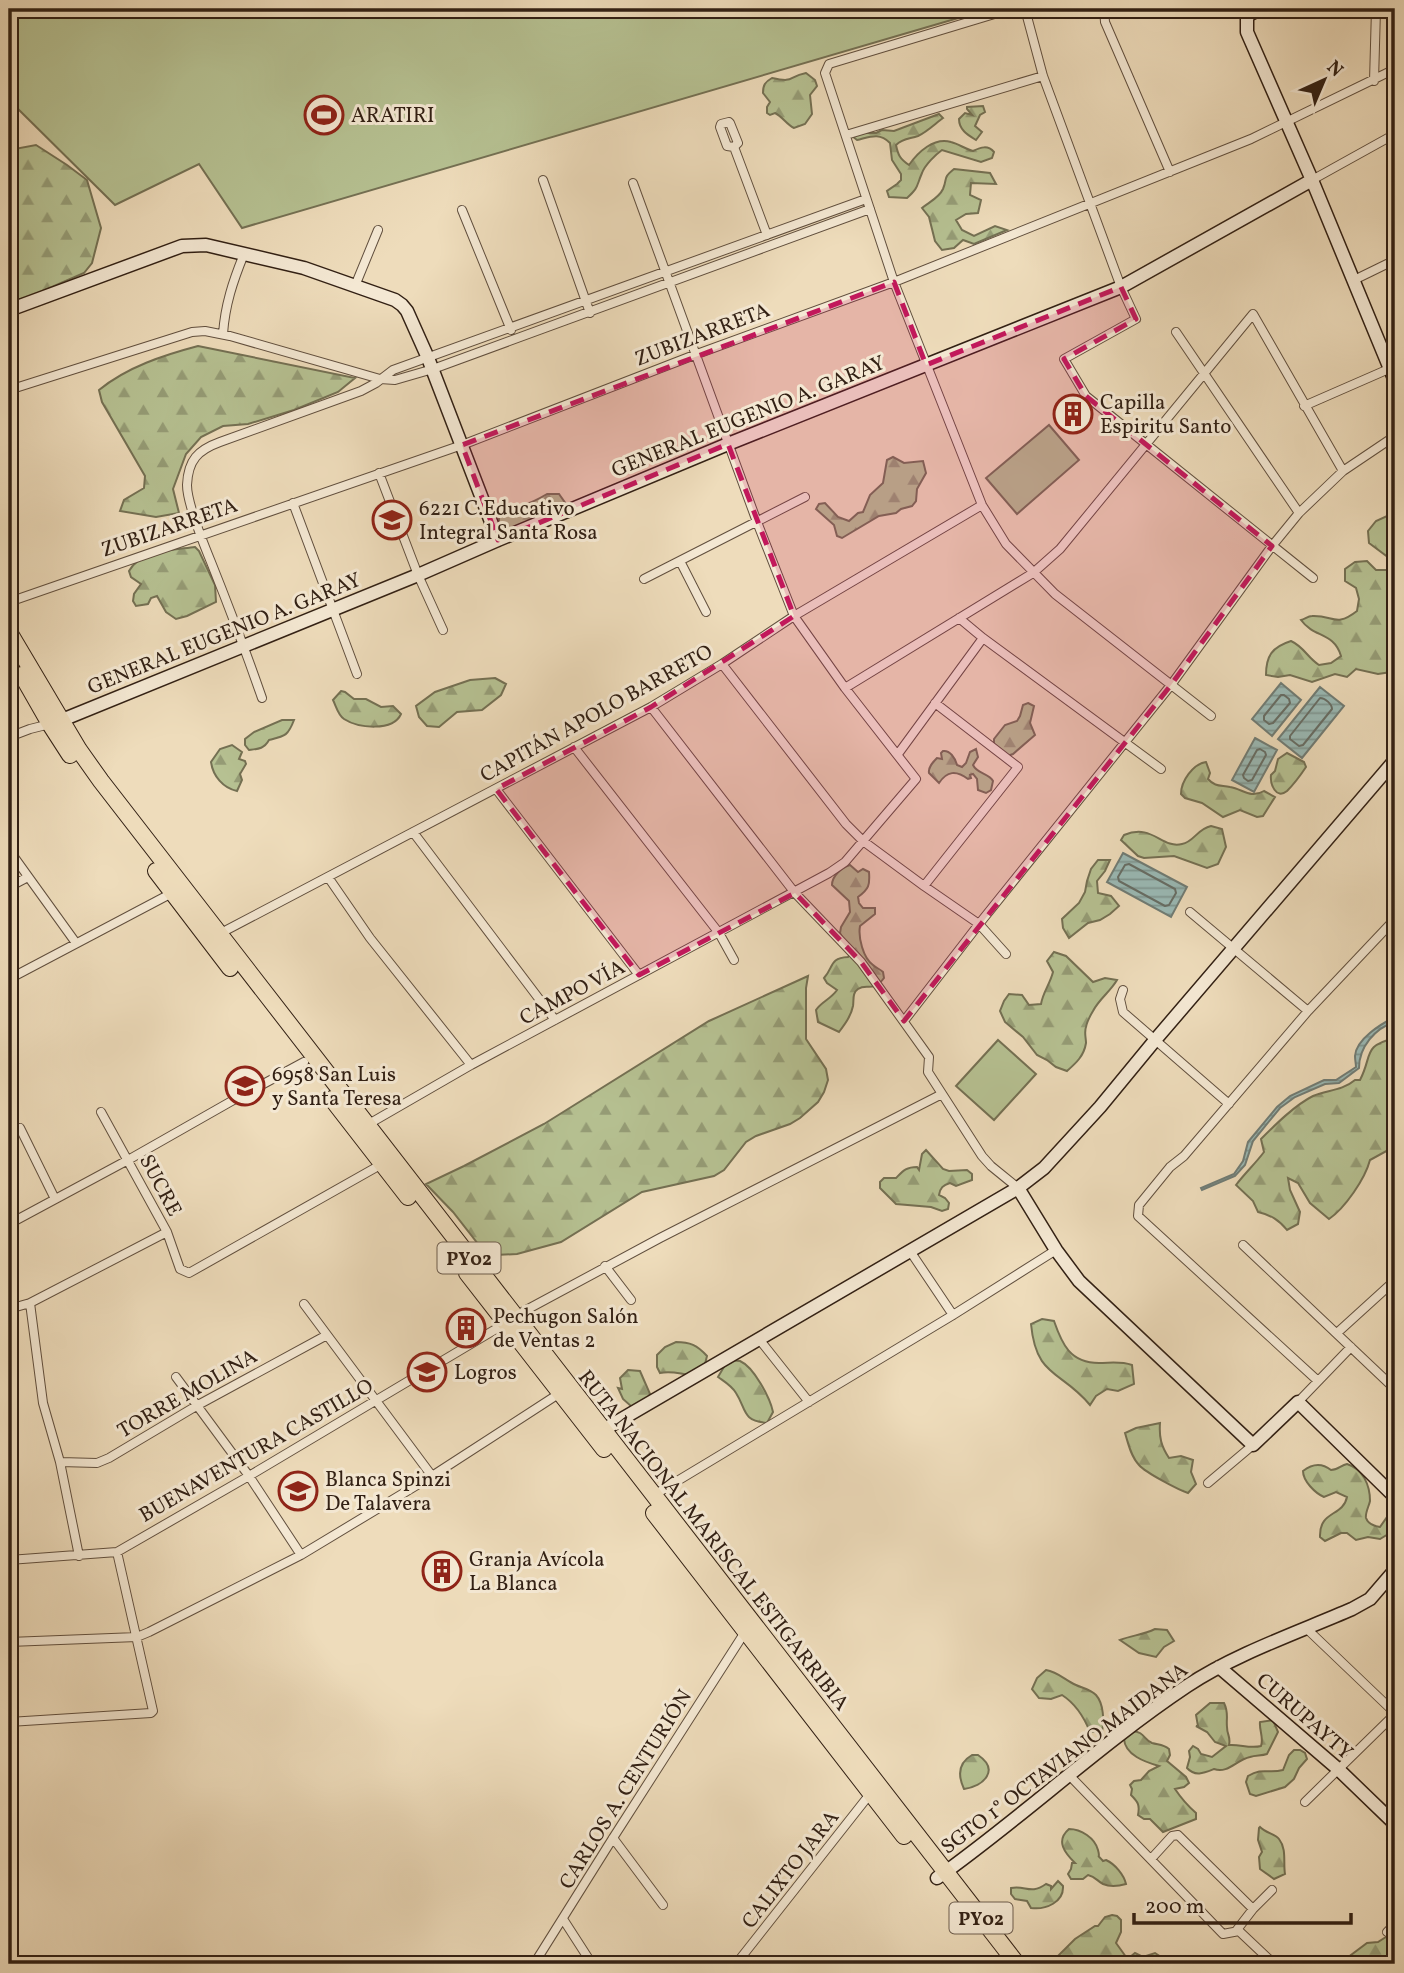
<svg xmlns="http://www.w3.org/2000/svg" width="1404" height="1973" font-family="Vollkorn,serif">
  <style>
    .grass { fill: #b6c192; stroke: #747053; stroke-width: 2 }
    .forest { fill: url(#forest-firs); stroke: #747053; stroke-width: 2 }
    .water { fill: url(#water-rules); stroke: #707c75; stroke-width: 2 }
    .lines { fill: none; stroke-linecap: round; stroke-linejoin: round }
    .shore { stroke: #666d65; stroke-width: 2 }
    .street-casing { stroke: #614f3e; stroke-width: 10 }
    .secondary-casing { stroke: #322014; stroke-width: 15 }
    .highway-casing { stroke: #322014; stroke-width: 18 }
    .street { stroke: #f4e8d3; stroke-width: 8 }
    .secondary { stroke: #f4e8d3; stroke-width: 12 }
    .highway { stroke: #eedcbb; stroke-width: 16 }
    .marked { fill: #c2185b; fill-opacity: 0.2; stroke: #c2185b; stroke-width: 5; stroke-dasharray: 14 9; stroke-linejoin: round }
    .labels { text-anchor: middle; stroke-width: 6; stroke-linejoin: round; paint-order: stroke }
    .shield { fill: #f4e8d3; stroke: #6c5c4d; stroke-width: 2 }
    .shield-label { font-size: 19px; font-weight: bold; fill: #322014 }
    .poi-label { font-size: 21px; fill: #322014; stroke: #f4e8d3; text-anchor: start }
    .street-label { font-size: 21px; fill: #322014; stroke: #f4e8d3 }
  </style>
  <defs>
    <pattern id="forest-firs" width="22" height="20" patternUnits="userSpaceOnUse" patternTransform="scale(1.75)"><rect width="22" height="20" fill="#b6c192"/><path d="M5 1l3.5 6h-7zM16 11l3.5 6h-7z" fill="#959c76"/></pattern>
    <pattern id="water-rules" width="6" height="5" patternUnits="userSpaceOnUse" patternTransform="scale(1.75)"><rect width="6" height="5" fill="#9abab6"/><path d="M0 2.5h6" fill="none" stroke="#7e9793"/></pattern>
  </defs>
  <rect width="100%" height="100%" fill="#eedcbb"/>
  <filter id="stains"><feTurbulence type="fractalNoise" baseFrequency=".00286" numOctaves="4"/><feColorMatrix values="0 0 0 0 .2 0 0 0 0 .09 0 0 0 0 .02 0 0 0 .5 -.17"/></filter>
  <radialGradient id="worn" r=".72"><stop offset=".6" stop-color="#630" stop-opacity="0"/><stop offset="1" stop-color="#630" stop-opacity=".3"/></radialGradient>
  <path class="grass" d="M9,9H989L242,228L199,164L115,205L9,100Z
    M1049,425L1079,460L1017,514L986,478Z
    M998,1040L1036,1074L994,1120L956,1086Z"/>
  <path class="forest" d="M806,73L815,80L817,86L810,95L812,114L805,124L794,128C786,124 783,117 775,113L770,115L767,113V107L770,102L763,93C763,85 765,82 772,78C795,83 787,77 806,73Z
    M983,106L985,112L980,115L975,126L982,132L976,140C968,135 959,130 959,119L965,113L972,115L967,109V107Z
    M939,114L943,118C936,123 927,132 918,136C910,139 903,138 896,145C898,155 900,159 909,165C918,152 934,137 951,142C959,144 965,149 973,151C981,147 988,145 994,152L992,158L981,162L942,150C935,155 925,165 922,173C916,187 919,187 907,198L889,197L887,191L897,184L901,180V174L892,160L890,143C879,132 870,137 857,140L852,136L864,133H876L882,130L894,131Z
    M36,145L67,165L87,180L101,228L92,263L84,273L29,297L9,302V150Z
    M954,169L990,173L996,184L971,183L970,195L981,200L978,213L966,214L956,220L962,230L974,236L995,226L1007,230L974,244L963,240L954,248L942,250L935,241L929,217L922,208C929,202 939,198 943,189C948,177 942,179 954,169Z
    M198,346L355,378L338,392L294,410L248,424L223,426L201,437L186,454L173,489L179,513L156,517L120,511L124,500L144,488L145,476L102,402L99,390C127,367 164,355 198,346Z
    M893,457L904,463L923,461L926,473L917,489L916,501L912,506L901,509L896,513L879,516L847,535L842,538L837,536L834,525L816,509L819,504L825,503L838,517L849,521L858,513L863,512L870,495L883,483L887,460Z
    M547,494H559L566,504L562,509L502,534L499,529V517L495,506C518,508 527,506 547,494Z
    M1387,516L1395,517V664L1391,672L1378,674L1356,669L1347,677L1335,674L1312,682L1290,675L1278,677L1266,675C1266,656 1272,647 1291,641C1304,647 1307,657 1319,665L1331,663L1341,656C1334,632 1314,638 1301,620C1305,619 1308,616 1312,616C1334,615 1335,628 1357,611L1359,599L1356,588L1345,581V569L1355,562L1367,561L1376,570H1387L1389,558L1369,543L1368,531L1376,521Z
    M195,547L199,551L215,585L216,602L187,616L176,619L166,612L157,596L151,598L148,604L136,606L133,601L134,594L141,584L131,577L129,571C140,550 175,550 195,547Z
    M495,678L506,684L501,695L482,710L457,712L439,727L427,726L419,717L416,706L435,692L470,680Z
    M341,691L345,692L354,699H366L381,707L393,706L401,714C393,732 358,728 344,719C338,715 336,706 333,700Z
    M1028,703L1034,706L1030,723L1035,735L1013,754L1002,758L994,744V739L1005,725L1017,721L1020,716L1023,705Z
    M282,720H294C288,736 285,736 269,740C264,749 258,749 249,750L245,745V739L254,732Z
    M232,745L242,752L239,759L245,761L246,764L240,774L242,780L237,791C223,788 213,776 211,762L220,749Z
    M976,749L978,757L973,765C977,774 989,773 993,781L991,790L986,793L978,790L977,779L973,774L970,775L971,778L968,779C956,770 947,771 939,783L929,773C928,767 933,762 937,758L942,759L941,753L943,751C950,750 955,758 957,765L962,767L966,763L970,752Z
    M1287,753L1304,762L1306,767C1302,773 1292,786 1287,791C1276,800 1270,784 1271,775L1275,771L1278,759Z
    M1206,762L1210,773L1208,779C1215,787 1221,785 1230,787C1243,789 1250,799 1264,791L1275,797L1263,816L1257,817L1240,810L1223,817L1202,803L1185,798L1181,794C1181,781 1193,764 1206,762Z
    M1211,826L1222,829L1226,847L1218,864L1207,868L1174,856L1144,858L1138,856L1121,840L1124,835C1153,823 1161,849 1182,844C1194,842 1197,829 1211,826Z
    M1098,860H1110L1105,871L1097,881L1098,893L1111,896L1119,906L1110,914L1100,920L1088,923L1069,938L1063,928L1062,919L1079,903L1085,892L1087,881L1091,869Z
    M850,865L858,872L863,869L869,872C870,885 869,889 858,897L859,903L863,908H875V914L860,926C858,937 863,958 873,965C876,968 880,969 883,972L884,978C873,993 867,983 858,989C852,993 854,1000 853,1006C851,1016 845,1024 839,1032L818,1022L816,1010C821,1002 831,999 837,990L827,983L824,978C834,967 829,958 848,957L850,954L840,933L841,927L850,912L849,901L832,885C832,876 841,868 850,865Z
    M1054,952L1066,956L1093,982L1105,978L1117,980C1110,992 1099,999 1093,1011C1090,1016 1087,1021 1086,1027C1084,1032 1086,1038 1086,1043C1084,1056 1076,1063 1067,1071L1056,1067L1047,1060L1037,1055L1023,1037L1005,1022L1000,1011L1004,1001L1009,994L1022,995L1029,1005L1041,1004C1043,992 1050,984 1053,972L1047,961Z
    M808,976L806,988V1039L826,1069L828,1080L824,1092L818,1102L800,1118L790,1124L756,1136L746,1142L724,1170L714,1176L642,1192L561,1242L517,1254L495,1255L482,1249L453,1212L426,1184L464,1166L544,1124L709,1021Z
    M1395,1038V1154L1390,1149L1370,1160C1365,1179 1345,1208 1329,1219L1310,1203L1298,1183L1288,1178L1290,1190L1300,1212L1298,1224L1287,1230C1279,1220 1271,1215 1258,1212L1253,1201L1236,1185C1245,1173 1255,1164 1264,1152L1261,1139C1275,1125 1295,1105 1313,1096C1327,1090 1342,1091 1355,1080H1360C1373,1055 1362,1046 1395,1038Z
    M926,1150L943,1169L949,1171L967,1170L972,1174V1180L956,1186L950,1183C943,1185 940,1188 939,1195L945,1198L949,1203L948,1209L942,1211L931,1207L896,1204L880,1188V1182L884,1178H896C903,1171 906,1167 917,1167L919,1170L922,1154Z
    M1042,1319L1054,1321C1062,1344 1070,1363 1099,1363C1111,1363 1120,1361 1132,1365L1134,1384L1118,1391L1107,1389L1096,1396L1090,1405C1061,1370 1036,1378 1031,1324Z
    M676,1342C690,1342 697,1345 707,1356L704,1368L695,1375C682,1375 673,1370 660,1373L657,1367V1355L665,1347Z
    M728,1360C732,1361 736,1360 740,1361C754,1367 770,1398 773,1412L767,1423C741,1420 747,1410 736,1393C732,1386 725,1382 718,1377Z
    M628,1370L640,1371L650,1394L644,1404L632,1407L623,1399L618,1388L622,1389L620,1378Z
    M1160,1423C1159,1437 1161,1446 1169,1458L1181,1456L1193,1460L1191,1472L1196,1484L1188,1493C1179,1490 1146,1473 1139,1465C1131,1457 1128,1443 1125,1433L1136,1428Z
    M1347,1464C1363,1469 1370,1485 1370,1501C1369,1506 1365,1513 1366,1518C1368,1524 1374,1526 1380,1527L1387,1517L1395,1512V1530L1380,1539L1368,1537L1356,1540L1347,1533H1341L1325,1541L1320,1537C1319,1510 1343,1517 1347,1497L1336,1492L1324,1497C1315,1493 1303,1481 1303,1471C1312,1464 1322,1463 1331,1470C1338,1470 1341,1465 1347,1464Z
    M1155,1629L1167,1630L1174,1641L1164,1647L1156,1657L1139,1653L1120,1640C1133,1635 1143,1635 1155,1629Z
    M1046,1670C1058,1672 1065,1680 1076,1685C1082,1688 1090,1689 1096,1695C1104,1704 1104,1721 1102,1732H1090C1084,1717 1076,1704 1062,1695L1051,1699L1039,1698L1032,1689L1037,1678Z
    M1210,1703H1224C1229,1713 1226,1718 1227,1727C1227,1735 1231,1737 1229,1745C1240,1744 1250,1749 1261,1746C1264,1738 1259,1730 1260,1722L1273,1720L1278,1732L1267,1754C1261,1756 1256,1755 1250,1757C1236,1760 1228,1774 1214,1769C1204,1773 1195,1777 1187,1768L1190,1757L1189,1751L1193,1746L1198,1749L1201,1754L1212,1757L1226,1746L1215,1742L1207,1732L1196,1726H1198L1196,1715Z
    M1132,1731C1145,1732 1143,1739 1152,1743C1159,1745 1163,1744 1169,1749L1170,1755L1167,1761L1186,1777L1189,1783L1184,1787L1175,1789C1181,1798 1188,1806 1196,1813V1819L1163,1832L1150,1819H1144L1138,1815C1140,1805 1138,1802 1131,1795L1132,1789L1130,1785L1134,1781L1141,1780L1149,1771L1159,1766C1145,1762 1125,1755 1124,1739Z
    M1294,1750H1300L1305,1753L1307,1759L1299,1768L1294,1779L1285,1787L1256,1796L1250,1794L1246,1782L1248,1776C1263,1767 1268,1774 1283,1770L1289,1755Z
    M972,1755H978C1000,1770 984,1786 964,1789C958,1776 958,1763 972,1755Z
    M1260,1827C1266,1833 1275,1834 1279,1839C1287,1849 1283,1863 1285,1874L1274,1879L1260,1869L1259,1857L1262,1852L1258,1840L1259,1828Z
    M1069,1829C1081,1829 1095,1838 1098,1850C1101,1861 1095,1852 1103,1861L1106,1860C1115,1864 1124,1875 1126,1884C1119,1886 1110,1887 1103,1884C1097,1881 1096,1877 1088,1875L1083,1879H1071L1068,1874L1071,1869L1072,1863H1075C1065,1853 1055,1841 1069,1829Z
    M1058,1881L1063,1886C1064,1902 1046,1910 1031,1908L1027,1901L1015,1899L1011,1894V1888C1026,1885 1030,1895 1046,1884L1051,1886V1889Z
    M1112,1915L1117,1916L1121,1920V1932L1116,1943L1129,1961L1130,1957L1135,1953L1143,1957L1155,1953L1161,1957L1166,1964H1034L1040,1960L1053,1959L1058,1956L1075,1939L1095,1926H1098L1105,1917Z
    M1389,1935L1394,1937V1935L1395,1937V1964H1369L1368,1963L1364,1964H1339L1367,1943L1378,1942Z"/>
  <path class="water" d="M1281,683L1301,700L1272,736L1252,719Z
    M1320,687L1344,706L1302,758L1278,739Z
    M1255,738L1277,750L1254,792L1232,780Z
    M1123,853L1187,887L1171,917L1107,882Z
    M1395,1017V1022C1375,1028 1359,1047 1359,1068L1339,1083L1325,1084L1295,1097L1280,1108L1253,1141L1245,1165L1235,1176L1202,1190L1201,1188L1234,1174L1243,1161L1248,1142L1277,1107L1290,1096L1324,1080H1336L1356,1067C1356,1064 1355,1060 1355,1056C1356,1039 1381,1024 1395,1017Z"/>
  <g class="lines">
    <path class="shore" d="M1281,695H1284L1289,699L1290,703L1273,723L1269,724L1264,720V716Z
      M1320,698C1325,698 1332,704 1332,709L1303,745L1299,746L1290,739V736Z
      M1260,749L1265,752L1266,755L1252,780L1248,781L1244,778L1243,775L1257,750Z
      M1129,864L1175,889L1176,893L1169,905L1165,906L1119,881L1118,877L1125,865Z"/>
    <defs>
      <path id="street" d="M1011,9L829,64L825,73L894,282L982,505L1006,544L1055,594L1211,716
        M1025,9L1043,76L1121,287L1136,319L1064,359L1086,396L1313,578
        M1104,9L1105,22L1170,172
        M1374,81L1376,9
        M846,135L1043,76
        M734,147L727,146L720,127L721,124L729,122L730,123L738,143L734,147L767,235
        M543,180L590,313
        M1312,180L1395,134
        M462,210L511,330
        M1354,280L1395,260
        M355,286L378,230
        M1176,332L1299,513
        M223,334C225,305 233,281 244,254
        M9,390L192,332L205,331L230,336L380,379L395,380L433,369L870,209
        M1304,406L1391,368
        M379,473L418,575L443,630
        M293,503L357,674
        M680,561L706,612
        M644,579L805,497
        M9,602L462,445L697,354L894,282L1251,139L1395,69
        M959,618L983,638L1161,769
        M722,664L846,824L863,841L924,886L979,924L1006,954
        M845,688L1033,573L1060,549L1253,314L1343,471
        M262,698C246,652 229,607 211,562C204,545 187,502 187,485C188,460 198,450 220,442L361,391L376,383L393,370L866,199
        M651,707L795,893L861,962L929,1057L928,1072L982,1156L991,1166L1018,1188
        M9,737L30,729L50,724
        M574,747L719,933L734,960
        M898,754L983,638
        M496,789L639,975
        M413,832L555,1020
        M9,850L76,943
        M328,877L370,938L471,1065
        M924,886L1018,767L935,703
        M9,887L28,877
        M1190,912L1308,1011
        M219,934L651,707L722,664L794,616L982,505
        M9,979L172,893
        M1123,990L1120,999L1123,1012L1229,1104
        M904,1021L979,924L1171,685L1272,546L1299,513L1343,471L1395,436
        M101,1112L167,1232L180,1269L189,1273L382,1164
        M367,1125L471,1065L829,873L845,862L916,779L845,688L794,616L757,522L633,183
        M20,1128L55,1199
        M9,1224L128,1160L230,1102L304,1062
        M1243,1245L1395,1389
        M910,1251L953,1315
        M605,1266L631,1300
        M30,1303L43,1403L60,1462L79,1556
        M304,1304L432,1476
        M9,1309L30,1303L167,1232
        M515,1316L660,1238L942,1094
        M1337,1333L1392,1283
        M759,1339L809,1402
        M176,1377L249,1476L301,1555
        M1318,1381L1138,1216L1139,1205L1170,1167L1184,1156L1308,1011L1395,919
        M1298,1402L1351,1347
        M60,1462L97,1463L109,1458L198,1405L327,1335
        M1208,1483L1253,1445
        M654,1495L953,1315L1056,1250
        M9,1560L117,1552L249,1476L506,1323
        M1307,1629L1395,1713
        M9,1642L137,1637L149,1632L301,1555L432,1476L560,1393
        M9,1722L151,1713L153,1711L117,1552
        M1069,1775L1223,1934L1239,1931L1274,1964
        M1305,1802L1395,1714
        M613,1838L663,1905
        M1151,1859L1172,1836L1178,1835L1253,1909
        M563,1919L592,1964
        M1236,1931L1253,1909L1272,1890
        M1387,1932L1395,1924
        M534,1964L613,1838L745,1632
        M736,1964L870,1794"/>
      <path id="secondary" d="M1260,9L1247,16V32L1312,180L1395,381
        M9,310L182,246L206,245L304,268L395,300L402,305L407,311L428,358L498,540
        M62,720L418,575L498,540L728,444L1121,287L1312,180
        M1018,1188L1056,1250L1079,1281L1253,1445L1298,1402L1395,1497
        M603,1430L1018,1188L1044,1168L1100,1107L1156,1039L1395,760
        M1219,1667L1338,1769L1395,1824
        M937,1878C1023,1817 1100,1744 1187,1686C1235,1654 1299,1632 1352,1609L1370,1599L1395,1570"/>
      <path id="highway" d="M9,632L79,750L101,781L1017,1964
        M22,675L50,724L70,755
        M156,871L230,968
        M332,1099L408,1197
        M467,1273L604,1449
        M654,1513L904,1836"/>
    </defs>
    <use href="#street" class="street-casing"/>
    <use href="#secondary" class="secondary-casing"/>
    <use href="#highway" class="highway-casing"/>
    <use href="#street" class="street"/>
    <use href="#secondary" class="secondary"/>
    <use href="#highway" class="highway"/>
  </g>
  <path class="marked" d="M894,282L926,365L1121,287L1136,319L1064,359L1086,396L1272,546L1171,685L904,1021L861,962L795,893L639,975L496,789L651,707L794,616L728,444L498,540L462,445Z"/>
  <defs>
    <symbol id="stadium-ring" viewBox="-11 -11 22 22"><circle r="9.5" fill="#f4e8d3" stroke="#8f2418" stroke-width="1.5"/><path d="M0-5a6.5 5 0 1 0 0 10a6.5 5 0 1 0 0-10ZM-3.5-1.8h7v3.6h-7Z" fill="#8f2418"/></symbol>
    <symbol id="building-ring" viewBox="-11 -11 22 22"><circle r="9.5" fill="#f4e8d3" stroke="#8f2418" stroke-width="1.5"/><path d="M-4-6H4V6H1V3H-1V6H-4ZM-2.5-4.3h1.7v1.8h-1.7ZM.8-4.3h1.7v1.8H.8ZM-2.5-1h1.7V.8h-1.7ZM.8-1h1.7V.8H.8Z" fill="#8f2418"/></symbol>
    <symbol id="school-ring" viewBox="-11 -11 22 22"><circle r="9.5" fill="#f4e8d3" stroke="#8f2418" stroke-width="1.5"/><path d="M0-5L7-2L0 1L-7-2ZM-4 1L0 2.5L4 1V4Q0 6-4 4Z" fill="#8f2418"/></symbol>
  </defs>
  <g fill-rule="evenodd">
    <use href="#stadium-ring" x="302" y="93" width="44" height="44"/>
    <use href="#building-ring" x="1051" y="392" width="44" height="44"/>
    <use href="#school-ring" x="370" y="498" width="44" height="44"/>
    <use href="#school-ring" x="223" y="1064" width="44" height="44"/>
    <use href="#building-ring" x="444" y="1306" width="44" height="44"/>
    <use href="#school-ring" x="405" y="1350" width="44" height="44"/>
    <use href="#school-ring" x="276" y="1469" width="44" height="44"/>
    <use href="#building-ring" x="420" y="1549" width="44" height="44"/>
  </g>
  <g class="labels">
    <g class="shield">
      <rect x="437.5" y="1242.5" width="63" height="31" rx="5"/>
      <rect x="949.5" y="1902.5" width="63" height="31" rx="5"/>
    </g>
    <g class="shield-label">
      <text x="469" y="1265">PY02</text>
      <text x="981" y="1925">PY02</text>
    </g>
    <g class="poi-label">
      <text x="351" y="122">ARATIRI</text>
      <text x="1100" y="409">Capilla<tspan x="1100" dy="24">Espiritu Santo</tspan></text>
      <text x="419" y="515">6221 C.Educativo<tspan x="419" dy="24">Integral Santa Rosa</tspan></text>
      <text x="272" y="1081">6958 San Luis<tspan x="272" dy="24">y Santa Teresa</tspan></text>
      <text x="493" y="1323">Pechugon Salón<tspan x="493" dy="24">de Ventas 2</tspan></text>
      <text x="454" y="1379">Logros</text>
      <text x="325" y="1486">Blanca Spinzi<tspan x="325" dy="24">De Talavera</tspan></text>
      <text x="469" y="1566">Granja Avícola<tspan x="469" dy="24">La Blanca</tspan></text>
    </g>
    <g class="street-label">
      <text transform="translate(702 334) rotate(-21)" y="7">ZUBIZARRETA</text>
      <text transform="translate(748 416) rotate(-22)" y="7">GENERAL EUGENIO A. GARAY</text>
      <text transform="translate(169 527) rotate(-19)" y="7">ZUBIZARRETA</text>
      <text transform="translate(224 633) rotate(-22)" y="7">GENERAL EUGENIO A. GARAY</text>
      <text transform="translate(596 713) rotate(-29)" y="7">CAPITÁN APOLO BARRETO</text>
      <text transform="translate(572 992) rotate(-28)" y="7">CAMPO VÍA</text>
      <text transform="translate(161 1185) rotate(62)" y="7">SUCRE</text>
      <text transform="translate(187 1393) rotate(-30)" y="7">TORRE MOLINA</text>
      <text transform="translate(256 1450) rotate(-30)" y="7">BUENAVENTURA CASTILLO</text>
      <text transform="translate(714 1540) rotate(52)" y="7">RUTA NACIONAL MARISCAL ESTIGARRIBIA</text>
      <text transform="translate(1305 1716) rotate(41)" y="7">CURUPAYTY</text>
      <text transform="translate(1064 1758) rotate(-37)" y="7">SGTO 1° OCTAVIANO MAIDANA</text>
      <text transform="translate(625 1789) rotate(-58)" y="7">CARLOS A. CENTURIÓN</text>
      <text transform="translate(790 1869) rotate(-52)" y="7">CALIXTO JARA</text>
    </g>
  </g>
  <rect width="1404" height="1973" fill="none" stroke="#eedcbb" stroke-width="35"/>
  <rect x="10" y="10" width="1383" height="1952" fill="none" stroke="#322014" stroke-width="3.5"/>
  <rect x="18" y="18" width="1369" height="1938" fill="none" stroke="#322014" stroke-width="2"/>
  <g transform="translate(1324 80) rotate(44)" stroke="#f4e8d3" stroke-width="5" paint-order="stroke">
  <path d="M0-5L12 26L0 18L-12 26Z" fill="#322014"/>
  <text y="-10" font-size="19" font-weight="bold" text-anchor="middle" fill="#322014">N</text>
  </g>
  <path d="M1134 1913v10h217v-10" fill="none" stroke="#322014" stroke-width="3.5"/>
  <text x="1145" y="1913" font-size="21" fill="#322014" stroke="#f4e8d3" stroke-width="5" paint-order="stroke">200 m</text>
  <rect width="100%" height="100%" filter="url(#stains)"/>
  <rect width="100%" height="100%" fill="url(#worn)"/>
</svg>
